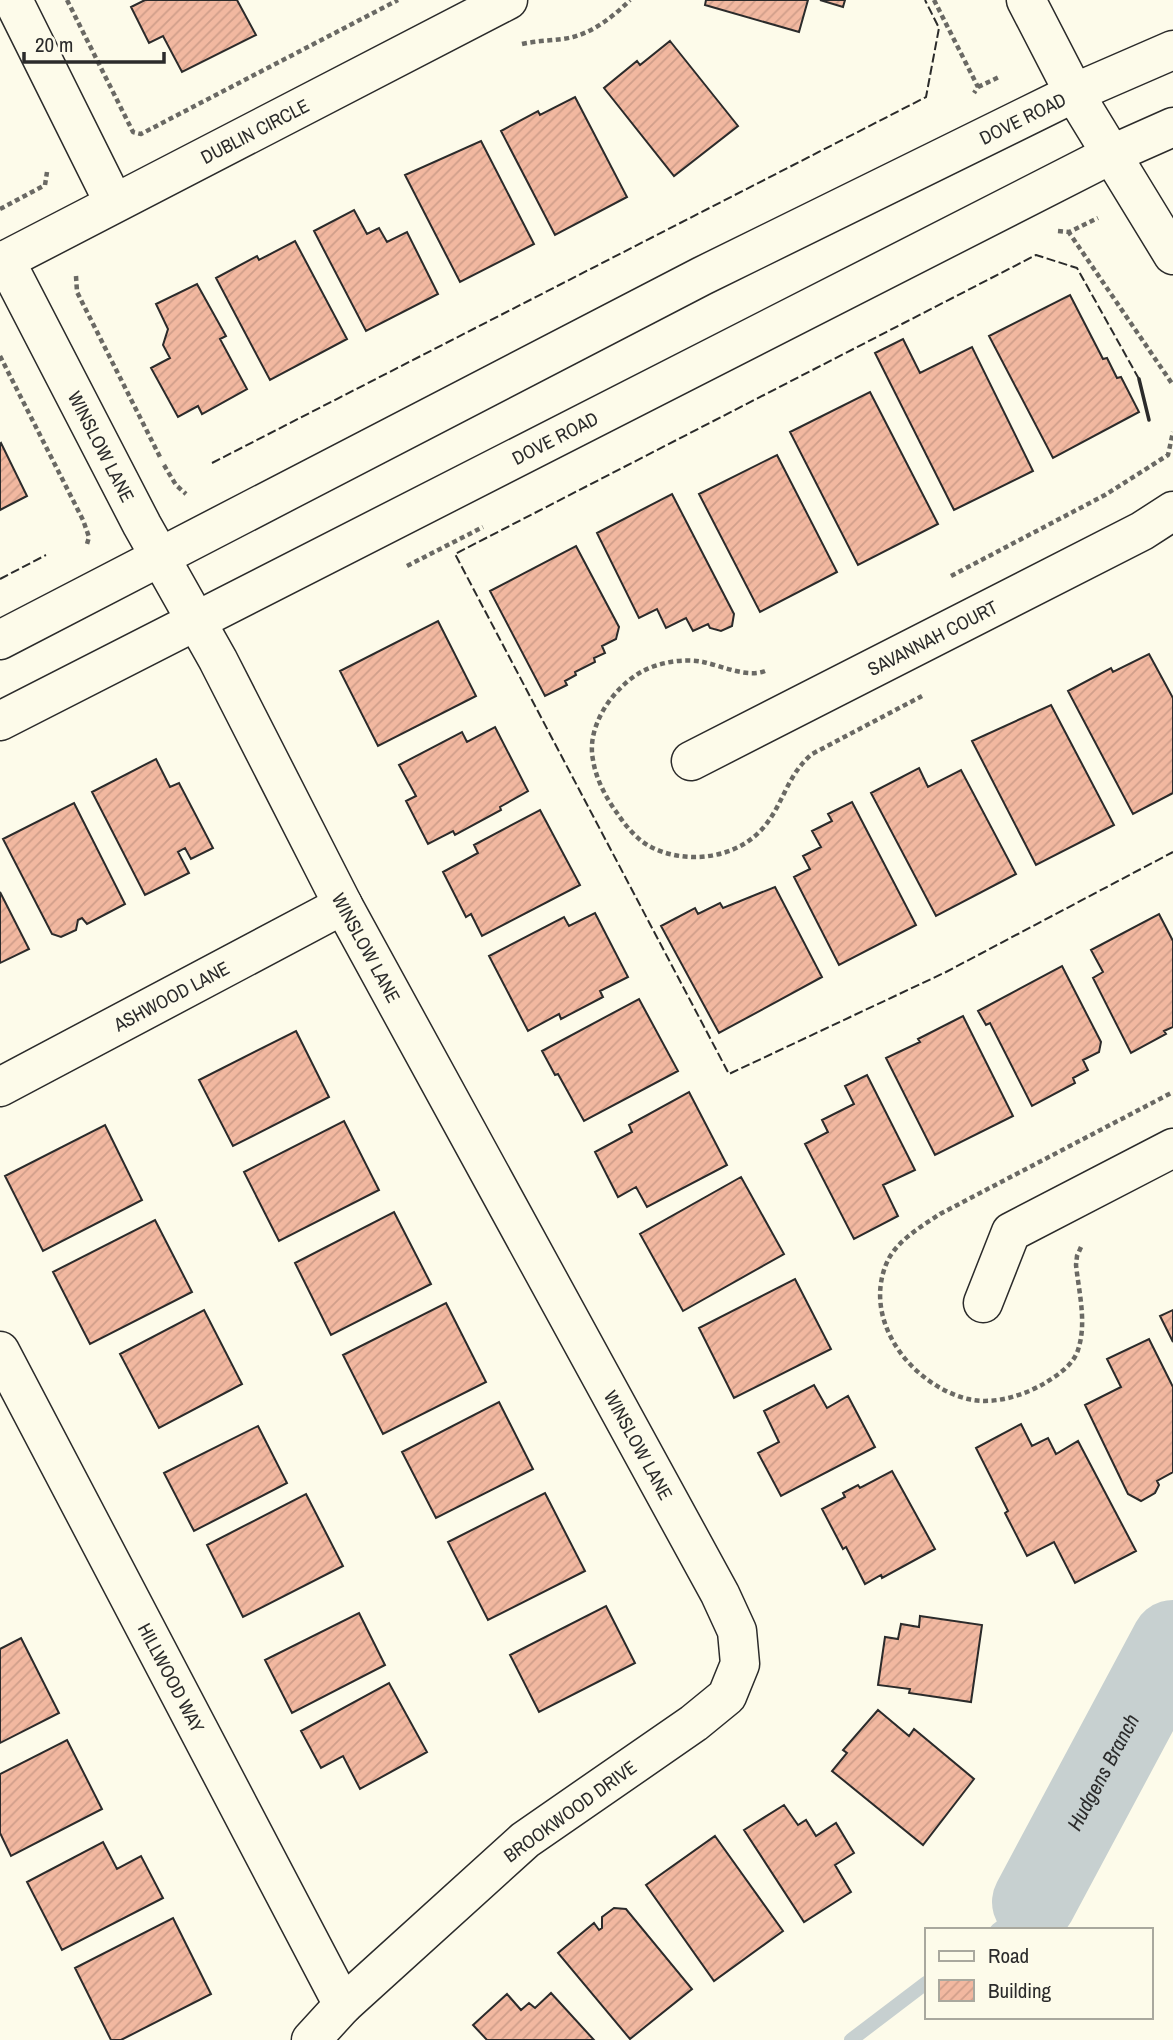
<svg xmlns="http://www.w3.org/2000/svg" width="1173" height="2040" font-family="'Archivo Narrow',sans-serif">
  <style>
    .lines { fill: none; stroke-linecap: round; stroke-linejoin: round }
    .stream { stroke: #c7d0d0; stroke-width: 14 }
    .river { stroke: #c7d0d0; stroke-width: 84 }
    .building { fill: url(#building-hatch); stroke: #2b2b2b; stroke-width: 2 }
    .street-casing { stroke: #2b2b2b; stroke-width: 41 }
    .secondary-casing { stroke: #2b2b2b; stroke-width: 41 }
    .path { stroke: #6a6964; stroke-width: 4.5; stroke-dasharray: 5 3.5; stroke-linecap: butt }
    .street { stroke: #fdfbea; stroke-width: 38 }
    .secondary { stroke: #fdfbea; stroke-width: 38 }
    .fence { stroke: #2b2b2b; stroke-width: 2; stroke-dasharray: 9 3.5; stroke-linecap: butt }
    .wall { stroke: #2b2b2b; stroke-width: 3.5 }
    .labels { text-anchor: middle; stroke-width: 5; stroke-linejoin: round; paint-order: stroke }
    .street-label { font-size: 19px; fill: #2b2b2b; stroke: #fdfbea }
    .water-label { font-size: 21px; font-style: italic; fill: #2b2b2b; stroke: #fdfbea }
  </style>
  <defs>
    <pattern id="building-hatch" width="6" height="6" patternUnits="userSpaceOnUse" patternTransform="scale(1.75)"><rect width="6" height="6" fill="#f2b8a0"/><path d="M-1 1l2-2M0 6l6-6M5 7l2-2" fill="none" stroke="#d09e8a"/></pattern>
  </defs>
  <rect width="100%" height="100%" fill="#fdfbea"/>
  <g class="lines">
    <path class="stream" d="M997,1930L1034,1902
      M851,2040L926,1983"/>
    <path class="river" id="s1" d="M1034,1902L1173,1642"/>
  </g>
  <path class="building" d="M145,0H237L256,35L182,72L163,36L149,43L131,7Z
    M706,0H808L799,32L705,5Z
    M820,0H845L843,7Z
    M670,41L738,126L674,176L604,88L637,61L640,65Z
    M575,97L627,197L555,235L501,131L538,111L540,115Z
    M481,141L534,244L460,282L405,175Z
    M354,210L367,234L379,228L387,242L407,232L438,294L366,331L314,231Z
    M295,241L347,339L270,380L216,278L257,256L259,260Z
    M197,284L226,336L220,339L247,389L202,414L198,406L178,417L151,368L170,358L163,345L168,329L156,304Z
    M1070,295L1103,359L1107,358L1117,378L1121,377L1139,412L1053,458L989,336Z
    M903,339L920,373L972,347L1033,471L954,510L875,353Z
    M870,392L938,524L858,565L790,432Z
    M1,443L27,496L0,510V444Z
    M777,455L837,572L760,612L699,494Z
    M672,494L734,614L732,626L721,631L710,628L708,624L693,631L686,618L666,628L657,609L639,618L597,533Z
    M576,546L619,627L616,639L602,646L605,653L594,658L595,662L575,672L576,675L565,681L567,685L545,696L490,591Z
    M438,621L476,696L378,746L340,671Z
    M1149,654L1173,698V793L1133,814L1068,691L1111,668L1113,672Z
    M1051,705L1114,825L1036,865L972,741Z
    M495,727L528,791L500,807L501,810L455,835L453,831L428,844L406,801L416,796L399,765L462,732L467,742Z
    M156,759L170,787L179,783L213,848L191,859L185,848L178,852L189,873L145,895L92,792Z
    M919,768L928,787L961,770L1016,874L936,916L871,793Z
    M852,802L916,925L839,965L794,877L810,869L803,856L821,847L812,831L832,821L828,814Z
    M74,803L125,904L87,924L82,918L78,920L76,930L61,937L52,934L3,839Z
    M540,810L580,885L482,936L471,914L466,917L443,872L478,853L474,845Z
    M775,887L822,977L719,1033L661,926L695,908L698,914L720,903L723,908Z
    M0,892L29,949L0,963Z
    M595,913L628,977L600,991L603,997L561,1019L559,1014L528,1031L489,956L564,917L569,926Z
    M1159,914L1173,941V1027L1164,1031L1166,1034L1131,1053L1093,978L1103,972L1091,950Z
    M1062,966L1101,1042L1099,1052L1083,1060L1088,1070L1073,1078L1075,1083L1032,1106L990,1023L986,1025L978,1011Z
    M639,999L678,1071L584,1121L558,1074L555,1075L542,1051Z
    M963,1016L1013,1116L935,1155L886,1058L920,1042L918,1039Z
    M296,1031L329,1097L233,1146L199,1080Z
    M867,1075L915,1170L883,1185L898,1216L854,1239L805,1144L828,1132L822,1120L854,1104L845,1086Z
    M689,1092L727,1165L647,1207L636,1187L618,1197L595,1152L632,1132L629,1125Z
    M344,1121L379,1190L279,1241L244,1172Z
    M105,1125L142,1200L43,1251L5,1176Z
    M741,1177L784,1254L683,1311L640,1234Z
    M394,1212L431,1284L331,1335L295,1263Z
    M155,1220L192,1292L90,1344L53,1272Z
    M795,1279L831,1349L734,1398L699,1328Z
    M446,1303L486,1382L383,1434L343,1355Z
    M204,1310L242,1384L159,1428L120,1354Z
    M1173,1310V1342L1160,1316Z
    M1149,1339L1173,1387V1472L1157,1481L1159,1485L1155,1493L1141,1501L1128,1494L1085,1405L1121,1387L1107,1359Z
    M814,1385L827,1408L848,1396L875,1447L781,1496L758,1453L779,1442L764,1411Z
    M499,1402L533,1469L436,1518L402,1452Z
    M1021,1424L1032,1446L1048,1438L1056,1454L1078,1441L1136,1551L1075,1583L1054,1542L1027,1556L1005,1513L1008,1511L976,1448Z
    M258,1426L287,1483L194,1531L164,1473Z
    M892,1471L935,1549L882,1578L881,1575L865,1584L846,1547L843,1549L822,1509L845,1497L843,1493L858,1485L860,1488Z
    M545,1493L585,1571L488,1620L448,1542Z
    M306,1494L343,1566L243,1617L207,1545Z
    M606,1606L635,1663L539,1712L510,1655Z
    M359,1613L385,1665L292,1713L265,1660Z
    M920,1616L982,1625L971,1702L909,1693L910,1689L878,1685L885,1637L898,1639L901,1624L919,1627Z
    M21,1638L59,1713L0,1743V1649Z
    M389,1683L427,1752L360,1789L343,1756L321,1768L301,1731Z
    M878,1710L909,1736L914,1729L974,1779L923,1845L832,1771L847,1753L843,1750Z
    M67,1740L102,1809L11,1856L0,1833V1774Z
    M784,1805L798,1825L806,1820L816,1836L836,1823L854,1853L835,1865L851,1892L804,1922L744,1830Z
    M715,1836L783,1931L714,1981L646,1885Z
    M103,1842L117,1869L141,1856L163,1898L62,1950L27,1882Z
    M614,1908L626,1909L692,1989L630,2039L558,1953L594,1923L599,1930L602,1928V1917Z
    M173,1918L211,1994L121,2040H111L75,1968Z
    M551,1993L594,2040H487L473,2025L507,1994L521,2010L529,2003L535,2008Z"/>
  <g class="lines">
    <defs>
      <g id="street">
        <path d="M13,0L114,203"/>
        <path id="s2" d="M5,260L142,525L218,660L343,905L720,1594L737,1631L740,1664L727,1696L694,1723L525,1840L343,2005L311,2040"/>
        <path id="s3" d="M0,263L508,0"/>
        <path id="s4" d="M691,761L1142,531L1173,511"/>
        <path id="s5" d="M0,1087L343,905"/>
        <path d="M983,1303L1011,1232L1173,1148"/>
        <path id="s6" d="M0,1351L343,2005"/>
      </g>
      <g id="secondary">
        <path d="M1026,0L1074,93L1173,255"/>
        <path id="s7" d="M0,640L702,276L1074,93L1173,50"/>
        <path id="s8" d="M0,721L1110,155L1173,127"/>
      </g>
    </defs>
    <use href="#street" class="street-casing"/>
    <use href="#secondary" class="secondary-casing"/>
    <path class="path" d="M67,0L133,132L141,134L398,0
      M934,0L978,87L974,93
      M522,44C539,40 557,41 573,37C595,31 614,16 630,0
      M978,87L999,77
      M0,209L45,185L47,172
      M1058,231L1069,232L1098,218
      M1068,231L1173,385
      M76,276L77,292L160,457
      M0,356L83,520L89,537L87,544
      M164,465L176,485L186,494
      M407,566L483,527
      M951,576L1105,495L1168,455L1173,432
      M765,671C747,678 722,666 703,662C684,658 659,662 641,672C613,688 586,726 593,760C596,779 606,798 617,813C625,825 637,840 651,847C680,862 720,860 747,842C783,818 781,780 812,754L922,696
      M1081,1247L1077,1256L1076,1265C1079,1293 1087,1323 1078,1350C1073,1365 1058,1375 1045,1383C1023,1396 993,1405 968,1399C911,1385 860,1319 888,1260C898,1240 922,1226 940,1214L1173,1092"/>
    <use href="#street" class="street"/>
    <use href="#secondary" class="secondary"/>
    <path class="fence" d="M1139,379L1077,268L1036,255L455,554L729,1074L946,972L1173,852
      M212,463L926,97L939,28L925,0
      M0,579L46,555"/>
    <path class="wall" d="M1139,379L1149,420"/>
  </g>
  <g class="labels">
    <g class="street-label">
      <text dy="7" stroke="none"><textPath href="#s7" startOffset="1148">DOVE ROAD</textPath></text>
      <text dy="7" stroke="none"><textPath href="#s3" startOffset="287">DUBLIN CIRCLE</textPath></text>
      <text dy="7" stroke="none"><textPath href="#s8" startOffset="623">DOVE ROAD</textPath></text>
      <text dy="7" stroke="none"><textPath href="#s2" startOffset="210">WINSLOW LANE</textPath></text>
      <text dy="7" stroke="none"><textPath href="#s4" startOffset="271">SAVANNAH COURT</textPath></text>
      <text dy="7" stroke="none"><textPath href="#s2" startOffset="777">WINSLOW LANE</textPath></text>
      <text dy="7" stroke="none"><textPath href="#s5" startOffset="194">ASHWOOD LANE</textPath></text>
      <text dy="7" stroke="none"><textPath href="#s2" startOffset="1344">WINSLOW LANE</textPath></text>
      <text dy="7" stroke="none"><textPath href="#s6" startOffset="369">HILLWOOD WAY</textPath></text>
      <text transform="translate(570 1811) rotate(-36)" y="7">BROOKWOOD DRIVE</text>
    </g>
    <g class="water-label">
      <text dy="7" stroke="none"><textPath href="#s1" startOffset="147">Hudgens Branch</textPath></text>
    </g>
  </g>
  <rect x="925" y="1928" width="228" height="91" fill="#fdfbea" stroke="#a9a89e" stroke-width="2"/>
  <rect x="939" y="1951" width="35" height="10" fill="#fdfbea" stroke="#a9a89e" stroke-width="2"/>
  <text x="988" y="1963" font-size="21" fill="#2b2b2b">Road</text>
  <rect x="939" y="1980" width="35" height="21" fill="url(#building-hatch)" stroke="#a9a89e" stroke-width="2"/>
  <text x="988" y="1998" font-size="21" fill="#2b2b2b">Building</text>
  <path d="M24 52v10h140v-10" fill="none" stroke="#2b2b2b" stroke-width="3.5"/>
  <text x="35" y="52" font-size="21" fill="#2b2b2b" stroke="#fdfbea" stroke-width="5" paint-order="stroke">20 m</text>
</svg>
